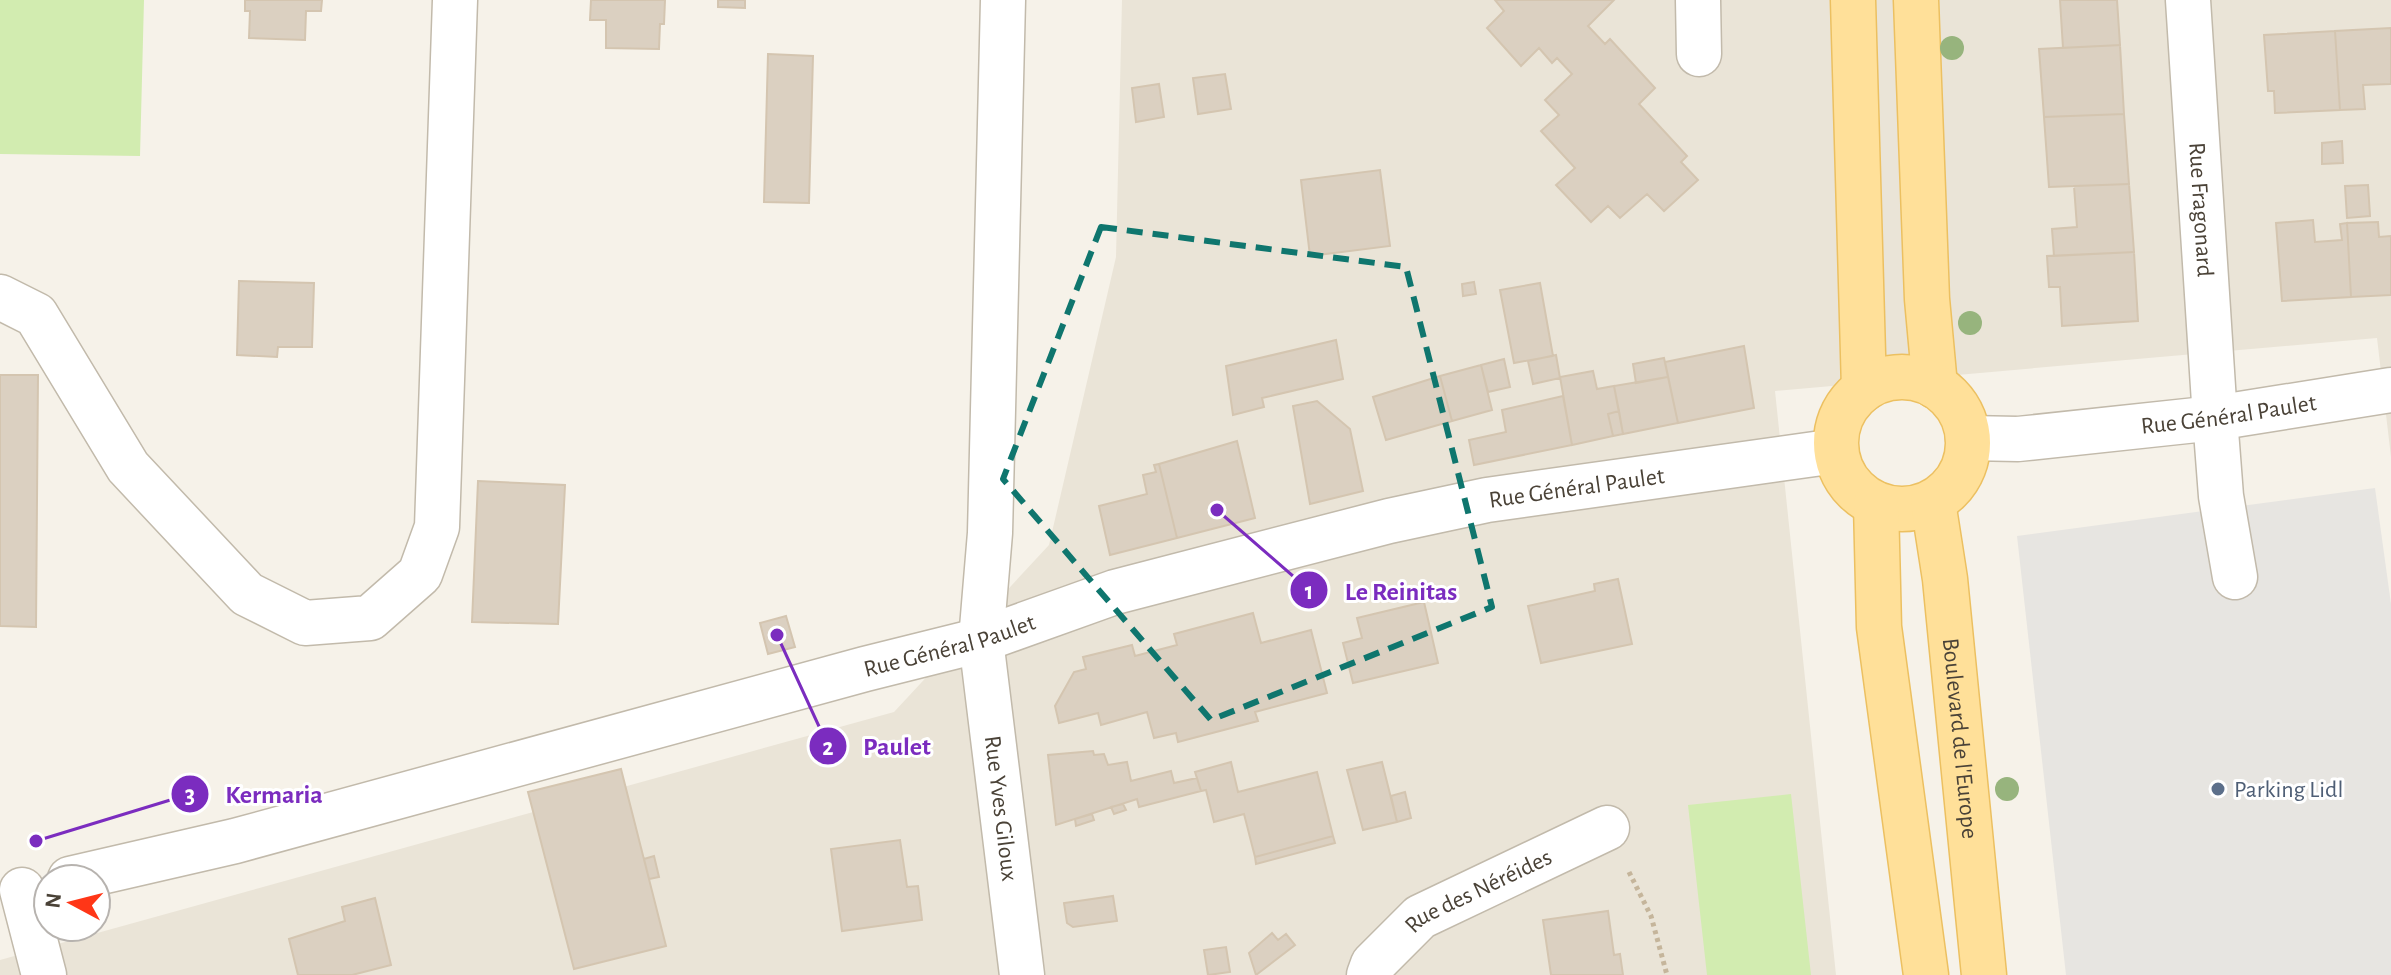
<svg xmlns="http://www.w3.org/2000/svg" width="2391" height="975" font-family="'Alegreya Sans',sans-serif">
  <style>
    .residential { fill: #eae4d7 }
    .green { fill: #d2ecb0 }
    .parking { fill: #e7e5e1 }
    .building { fill: #dbd0c1; stroke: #d4c5b0; stroke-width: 2 }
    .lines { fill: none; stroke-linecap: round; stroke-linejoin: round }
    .minor-casing { stroke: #c2baab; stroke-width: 47 }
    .major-casing { stroke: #ecc061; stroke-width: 47 }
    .path { stroke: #c5b59b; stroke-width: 5; stroke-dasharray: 4 4; stroke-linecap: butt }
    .minor { stroke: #fff; stroke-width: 44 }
    .major { stroke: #ffe099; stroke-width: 44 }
    .tree { fill: #97b47d }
    .marked { fill: none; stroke: #0f766e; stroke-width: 6; stroke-dasharray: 16 10; stroke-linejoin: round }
    .service-dot { fill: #5c6f8a; stroke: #fff; stroke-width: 3 }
    .labels { text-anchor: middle; stroke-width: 6; stroke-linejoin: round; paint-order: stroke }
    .street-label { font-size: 24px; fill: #4a4237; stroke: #fff }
    .service-label { font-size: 24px; fill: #4e5e75; stroke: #fff; text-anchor: start }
    .leader { fill: none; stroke: #7b2cbf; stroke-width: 3 }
    .callout-dot { fill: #7b2cbf; stroke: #fff; stroke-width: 3 }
    .mark-label { font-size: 24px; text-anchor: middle; font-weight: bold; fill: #fff }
    .callout-label { font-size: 26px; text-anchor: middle; font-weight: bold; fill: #7b2cbf; stroke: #fff; stroke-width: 6; stroke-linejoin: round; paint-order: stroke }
  </style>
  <rect width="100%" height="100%" fill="#f6f2e9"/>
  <path class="residential" d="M1122,0H2391V457L2377,338L1775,391L1836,975H0V960L894,712L1049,545L1116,257Z"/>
  <path class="green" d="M0,0H144L140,156L0,154Z
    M1791,794L1811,975H1707L1688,805Z"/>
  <path class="parking" d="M2375,488L2391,604V975H2066L2017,536Z"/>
  <path class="building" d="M245,0H322L321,11H306L305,40L249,38L250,11H245Z
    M591,0H665L664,24H660L659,49L606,48V20H590Z
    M718,0H745V8L718,7Z
    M1495,0H1614L1588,26L1605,44L1610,39L1655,88L1639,104L1687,156L1681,162L1698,180L1664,211L1647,194L1620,218L1608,206L1591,222L1556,185L1575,168L1541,131L1559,115L1545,100L1572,74L1557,58L1552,63L1539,48L1521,66L1487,28L1504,11Z
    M2060,0H2117L2120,45L2063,48Z
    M2391,28V84L2363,85L2365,109L2340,110L2335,31Z
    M2335,31L2340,110L2275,113L2274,91H2268L2264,35Z
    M2120,45L2124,114L2044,117L2039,49Z
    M768,54L813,56L809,203L764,202Z
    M1225,74L1231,109L1198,114L1193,78Z
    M1159,84L1164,117L1136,122L1132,88Z
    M2124,114L2129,184L2049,187L2044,117Z
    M2342,141L2343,163L2322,164V143Z
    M1380,170L1390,246L1310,256L1301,180Z
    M2129,184L2134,252L2054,256L2052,229L2077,227L2074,186Z
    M2368,185L2370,216L2347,218L2345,186Z
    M2313,220L2315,242L2342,240L2340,224L2347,223L2351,297L2282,301L2276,223Z
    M2378,222L2379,237L2391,236V295L2351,297L2347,223Z
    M2134,252L2138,321L2062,326L2060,287H2049L2047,256Z
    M239,281L314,283L312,347H278L277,357L237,355Z
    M1474,282L1476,294L1463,296L1462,284Z
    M1540,283L1553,356L1514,363L1500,290Z
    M1336,340L1343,379L1262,398L1264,407L1233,415L1226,366Z
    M1744,346L1754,408L1678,423L1665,362Z
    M1556,355L1560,378L1533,384L1528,361Z
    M1664,358L1668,377L1636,383L1633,364Z
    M1504,359L1510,387L1488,392L1481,365Z
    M1481,365L1492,410L1452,421L1440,376Z
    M1593,371L1597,389L1614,386L1619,411L1608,414L1613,436L1572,445L1560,377Z
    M0,375H38L36,627L0,626Z
    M1440,376L1452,421L1386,440L1373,397Z
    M1668,377L1678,423L1623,434L1614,386Z
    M1563,396L1572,445L1474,465L1469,440L1506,432L1502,410Z
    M1317,401L1350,429L1363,491L1310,504L1293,406Z
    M1619,411L1623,434L1613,436L1608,414Z
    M1237,441L1255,518L1177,538L1159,464Z
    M1159,464L1177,538L1110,555L1099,506L1147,494L1143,475L1156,472L1154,465Z
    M478,481L565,485L558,624L472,622Z
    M1618,579L1632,644L1541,663L1528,606L1595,591L1594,584Z
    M1424,602L1438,663L1353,683L1343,643L1362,638L1357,618Z
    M1253,613L1261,643L1311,630L1327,693L1255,712L1258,721L1178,742L1176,733L1154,738L1147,712L1101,725L1098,713L1059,723L1055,706L1074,672L1086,669L1083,657L1132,645L1135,656L1177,645L1174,634Z
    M786,616L795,647L768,654L760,623Z
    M1093,751L1094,755L1104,754L1108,765L1127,762L1131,781L1171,771L1174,783L1197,778L1201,791L1139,807L1137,799L1056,825L1048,755Z
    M1231,762L1238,792L1317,772L1333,836L1255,857L1244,814L1214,822L1206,790L1201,791L1195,772Z
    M1382,762L1397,822L1363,830L1347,770Z
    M621,769L666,946L574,969L528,792Z
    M1405,792L1411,818L1397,822L1391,796Z
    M1123,804L1126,810L1114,814L1111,807Z
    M1092,814L1094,820L1076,826L1075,819Z
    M1333,836L1335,843L1256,864L1255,857Z
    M900,840L907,887L918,886L922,920L842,931L831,849Z
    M654,856L659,877L649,879L644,859Z
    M1113,896L1117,921L1073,927L1067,923L1064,903Z
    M375,898L391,965L352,975H298L289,939L345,921L342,907Z
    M1608,911L1614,955L1620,954L1623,975H1551L1543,920Z
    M1272,933L1278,940L1286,934L1295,945L1256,975L1249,953Z
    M1226,947L1230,972L1208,975L1204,950Z"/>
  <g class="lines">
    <defs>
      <g id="minor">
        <path id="s1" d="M1003,0L990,533L981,640L1022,975"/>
        <path d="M1698,0L1699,54"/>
        <path id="s2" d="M2188,0L2215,418L2221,496L2235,577"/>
        <path d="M0,297L36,315L128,467L247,594L305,623L370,618L420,574L437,527L455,0"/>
        <path id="s3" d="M1968,438L2018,439L2215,418L2391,390"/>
        <path id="s4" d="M70,879L235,841L865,669L981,640L1115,592L1389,521L1487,500L1836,451"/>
        <path d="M22,890L44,975"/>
        <path id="s5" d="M1369,975L1373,964L1420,917L1607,828"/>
      </g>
      <g id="major">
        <path d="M1853,0L1864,389"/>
        <path d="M1916,0L1927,299L1935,386"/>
        <circle cx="1902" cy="443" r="66"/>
        <path id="s6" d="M1933,502L1945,579L1984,975"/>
        <path d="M1876,504L1879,627L1926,975"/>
      </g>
    </defs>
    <use href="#minor" class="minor-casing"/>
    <use href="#major" class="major-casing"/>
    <path class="path" d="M1629,872L1651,916L1667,975"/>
    <use href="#minor" class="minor"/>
    <use href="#major" class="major"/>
  </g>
  <g class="tree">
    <circle cx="1952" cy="48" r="12"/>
    <circle cx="1970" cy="323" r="12"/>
    <circle cx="2007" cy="789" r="12"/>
  </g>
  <path class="marked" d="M1101,227L1406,267L1492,607L1211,720L1003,479Z"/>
  <circle class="service-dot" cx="2218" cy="789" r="8"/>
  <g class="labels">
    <g class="street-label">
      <text dy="8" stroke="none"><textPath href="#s2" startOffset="210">Rue Fragonard</textPath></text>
      <text dy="8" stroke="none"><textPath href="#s3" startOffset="262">Rue Général Paulet</textPath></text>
      <text dy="8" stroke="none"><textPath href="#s4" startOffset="1558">Rue Général Paulet</textPath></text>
      <text dy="8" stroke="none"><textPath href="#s4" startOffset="910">Rue Général Paulet</textPath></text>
      <text dy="8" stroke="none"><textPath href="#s6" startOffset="238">Boulevard de l'Europe</textPath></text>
      <text dy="8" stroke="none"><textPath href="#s1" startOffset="810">Rue Yves Giloux</textPath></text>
      <text dy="8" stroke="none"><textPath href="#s5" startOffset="142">Rue des Néréides</textPath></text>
    </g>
    <g class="service-label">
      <text x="2234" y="797">Parking Lidl</text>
    </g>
  </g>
  <path class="leader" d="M1217 510L1309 590M777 635L828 746M36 841L190 794"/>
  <g class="callout-dot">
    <circle cx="1217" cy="510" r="8"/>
    <circle cx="777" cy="635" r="8"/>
    <circle cx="36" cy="841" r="8"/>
    <circle cx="1309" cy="590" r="20"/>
    <circle cx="828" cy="746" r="20"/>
    <circle cx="190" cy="794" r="20"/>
  </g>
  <g class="mark-label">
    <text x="1309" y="599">1</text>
    <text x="828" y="755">2</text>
    <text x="190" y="803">3</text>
  </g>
  <g class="callout-label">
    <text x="1401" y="600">Le Reinitas</text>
    <text x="897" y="755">Paulet</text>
    <text x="274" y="803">Kermaria</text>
  </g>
  <g transform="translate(72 903) rotate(277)"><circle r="38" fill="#ffffff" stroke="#b7b3af" stroke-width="2"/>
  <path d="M0-6L14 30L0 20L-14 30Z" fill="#ff3617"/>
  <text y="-12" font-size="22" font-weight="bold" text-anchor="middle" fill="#4a4237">N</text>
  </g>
</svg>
